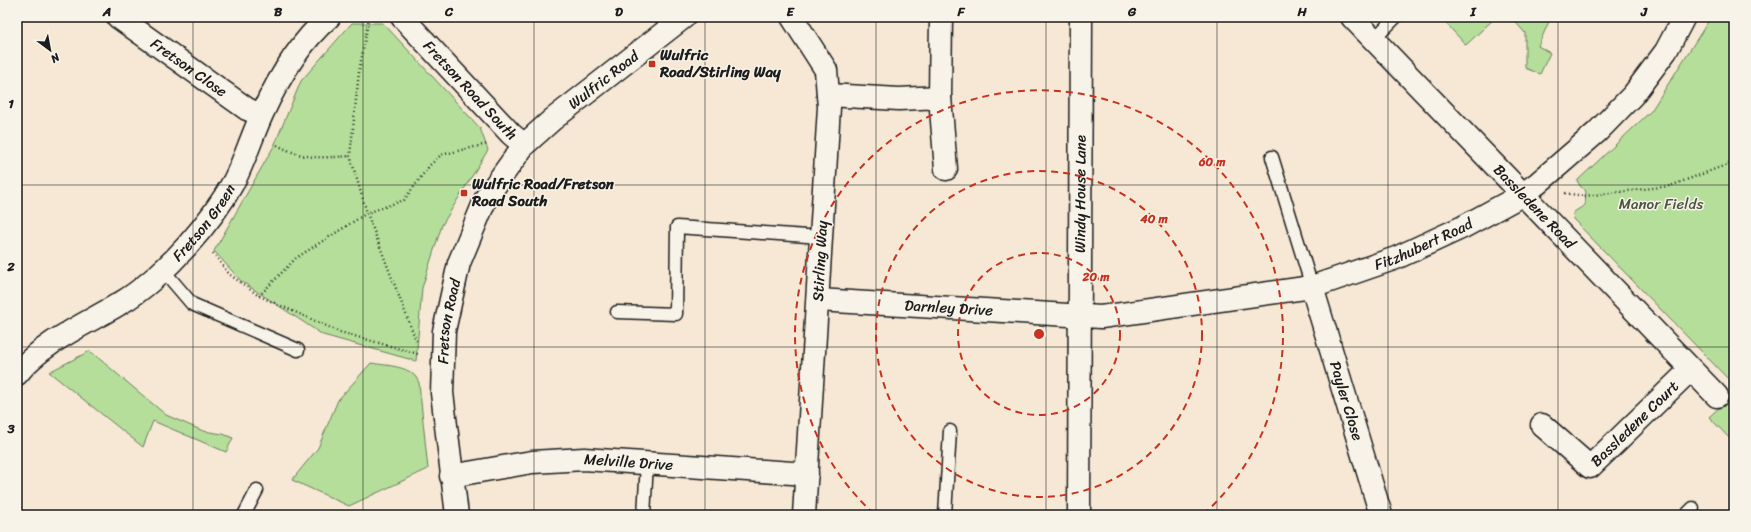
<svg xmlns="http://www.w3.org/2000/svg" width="1751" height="532" font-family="Sriracha,sans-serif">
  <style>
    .green { fill: #b5de9b; stroke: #687d5c }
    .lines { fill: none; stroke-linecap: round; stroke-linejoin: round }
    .lane-casing { stroke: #1c1c1c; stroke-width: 15 }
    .street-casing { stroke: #1c1c1c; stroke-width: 25 }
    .path { stroke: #1c1c1c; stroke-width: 2.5; stroke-dasharray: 1 3; stroke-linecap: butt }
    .lane { stroke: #f7f3e8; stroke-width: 12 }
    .street { stroke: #f7f3e8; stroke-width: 22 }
    .grid { fill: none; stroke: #1c1c1c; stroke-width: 1; stroke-opacity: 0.55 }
    .ring { fill: none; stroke: #c8321e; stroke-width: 2; stroke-dasharray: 7 5 }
    .poi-dot { fill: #c8321e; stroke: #f7f3e8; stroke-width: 1.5 }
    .labels { text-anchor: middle; stroke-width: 3; stroke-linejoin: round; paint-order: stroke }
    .poi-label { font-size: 15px; font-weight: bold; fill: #1c1c1c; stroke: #f7f3e8; text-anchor: start }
    .street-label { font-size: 15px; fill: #1c1c1c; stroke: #f7f3e8 }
    .park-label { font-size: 15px; fill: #4a5642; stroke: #f7f3e8 }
    .centre { fill: #c8321e; stroke: #f7f3e8; stroke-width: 2 }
    .ring-label { font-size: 12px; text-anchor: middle; font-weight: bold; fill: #c8321e; stroke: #f7f3e8; stroke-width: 3; stroke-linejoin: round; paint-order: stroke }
    .neatline { fill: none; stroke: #1c1c1c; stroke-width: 1.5 }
    .grid-label { font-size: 13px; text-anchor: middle; font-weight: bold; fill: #1c1c1c }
  </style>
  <rect width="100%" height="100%" fill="#f6e8d4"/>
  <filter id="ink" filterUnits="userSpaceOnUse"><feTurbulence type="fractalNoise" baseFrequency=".025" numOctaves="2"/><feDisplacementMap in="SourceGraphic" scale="8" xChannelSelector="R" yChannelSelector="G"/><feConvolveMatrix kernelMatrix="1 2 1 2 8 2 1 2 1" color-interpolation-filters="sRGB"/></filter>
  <g filter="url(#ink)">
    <path class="green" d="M1440,17H1496L1466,45Z
      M1511,17H1551L1538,46L1550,53L1540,74L1525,68V33Z
      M1711,17H1734V385L1573,219L1574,212L1585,205L1586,191L1581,187L1577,181L1651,111Z
      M352,23H383L480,128L488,150L442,225L422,288L416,361L323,335L241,281L214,251L274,146L301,81Z
      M90,351L166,415L203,431L223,434L233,438L226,452L153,421L143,447L49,372Z
      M371,363C387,366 413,365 419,383L428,469L349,506L292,480L318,448L338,400Z
      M1734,394V443L1709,417Z"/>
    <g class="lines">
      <defs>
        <path id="lane" d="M1373,40L1396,17
          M1272,157L1312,287
          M163,270L192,304L298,350
          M617,312L676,314L677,227L821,237
          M244,515L257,490
          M644,515L647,463
          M945,515L950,431
          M1686,515L1693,508"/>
        <g id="street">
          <path id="s1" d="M118,17L247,109L261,115"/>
          <path id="s2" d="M402,17L511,134L524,145"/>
          <path d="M792,17L826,70L829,107L804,515"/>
          <path id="s3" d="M1352,17L1717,396"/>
          <path d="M828,95L899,99L940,97L946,169"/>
          <path d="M940,97L941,17"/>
          <path id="s4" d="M1312,287L1381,515"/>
          <path id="s5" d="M818,300L1101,317L1312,287L1396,258L1463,227L1522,195L1538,183L1597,132L1633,95L1666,51L1684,17"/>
          <path id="s6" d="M17,374C41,343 86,324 119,304C142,291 168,267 186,247C204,227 221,205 234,181C245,159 252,136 262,114C278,79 299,43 329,17"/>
          <path id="s7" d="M1542,425L1590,467L1690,370"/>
          <path id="s8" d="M451,476L532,462L584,459L807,474"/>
          <path id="s9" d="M457,515L442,393L444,331L459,263L486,198L524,145L552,120L684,17"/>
          <path id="s10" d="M1079,515L1081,17"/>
        </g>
      </defs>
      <use href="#lane" class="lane-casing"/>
      <use href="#street" class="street-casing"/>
      <path class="path" d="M369,17L359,72L350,156L367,213L417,343
        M277,145C306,160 318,158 350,156
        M1565,193L1584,196L1670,186L1734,162
        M213,253L229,274L259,296L340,332L418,354
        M259,296L296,258L367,213L404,200L430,165L441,155L487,144"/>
      <use href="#lane" class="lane"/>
      <use href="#street" class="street"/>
    </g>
  </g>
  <path class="grid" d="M193,17V515M363,17V515M534,17V515M705,17V515M876,17V515M1046,17V515M1217,17V515M1388,17V515M1558,17V515M17,185H1734M17,347H1734"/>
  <g class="ring">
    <circle cx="1039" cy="334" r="81"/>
    <circle cx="1039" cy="334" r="163"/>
    <path d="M874 514A244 244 0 1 1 1204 514"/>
  </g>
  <g class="poi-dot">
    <rect x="648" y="60" width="8" height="8" rx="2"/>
    <rect x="460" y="189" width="8" height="8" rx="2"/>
  </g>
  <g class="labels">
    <g class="poi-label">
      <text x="660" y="60">Wulfric<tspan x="660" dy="17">Road/Stirling Way</tspan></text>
      <text x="472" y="189">Wulfric Road/Fretson<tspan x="472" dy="17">Road South</tspan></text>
    </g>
    <g class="street-label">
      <text dy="5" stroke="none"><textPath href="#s1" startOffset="87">Fretson Close</textPath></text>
      <text dy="5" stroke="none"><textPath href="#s9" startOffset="493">Wulfric Road</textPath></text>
      <text dy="5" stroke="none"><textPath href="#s2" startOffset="100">Fretson Road South</textPath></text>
      <text dy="5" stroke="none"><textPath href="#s10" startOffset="321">Windy House Lane</textPath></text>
      <text dy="5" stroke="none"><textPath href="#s3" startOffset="263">Bassledene Road</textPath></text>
      <text dy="5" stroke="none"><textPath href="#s6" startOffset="243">Fretson Green</textPath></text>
      <text dy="5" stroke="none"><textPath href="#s5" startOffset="616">Fitzhubert Road</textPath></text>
      <text transform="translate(820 261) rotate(-87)" y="5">Stirling Way</text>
      <text dy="5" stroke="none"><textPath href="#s5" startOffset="131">Darnley Drive</textPath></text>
      <text dy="5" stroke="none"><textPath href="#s9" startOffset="195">Fretson Road</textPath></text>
      <text dy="5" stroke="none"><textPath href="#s4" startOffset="119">Payler Close</textPath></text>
      <text dy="5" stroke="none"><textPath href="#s7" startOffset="126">Bassledene Court</textPath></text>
      <text dy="5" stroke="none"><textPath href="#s8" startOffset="179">Melville Drive</textPath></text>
    </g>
    <g class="park-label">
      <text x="1661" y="209">Manor Fields</text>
    </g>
  </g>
  <circle cx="1039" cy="334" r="6" class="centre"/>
  <g class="ring-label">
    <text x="1212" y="166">60 m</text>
    <text x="1154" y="223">40 m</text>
    <text x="1096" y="281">20 m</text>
  </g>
  <rect width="1751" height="532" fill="none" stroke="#f7f3e8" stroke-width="44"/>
  <g transform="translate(50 50) rotate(148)" stroke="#f7f3e8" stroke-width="3" paint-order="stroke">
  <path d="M0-3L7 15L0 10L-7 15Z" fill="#1c1c1c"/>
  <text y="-6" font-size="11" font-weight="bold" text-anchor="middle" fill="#1c1c1c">N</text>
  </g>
  <rect x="22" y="22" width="1707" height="488" class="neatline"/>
  <g class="grid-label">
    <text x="107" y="16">A</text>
    <text x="278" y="16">B</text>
    <text x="449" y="16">C</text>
    <text x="619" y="16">D</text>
    <text x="790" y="16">E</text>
    <text x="961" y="16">F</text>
    <text x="1132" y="16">G</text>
    <text x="1302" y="16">H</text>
    <text x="1473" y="16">I</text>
    <text x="1644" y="16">J</text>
    <text x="11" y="108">1</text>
    <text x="11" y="271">2</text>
    <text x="11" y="433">3</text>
  </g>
</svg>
